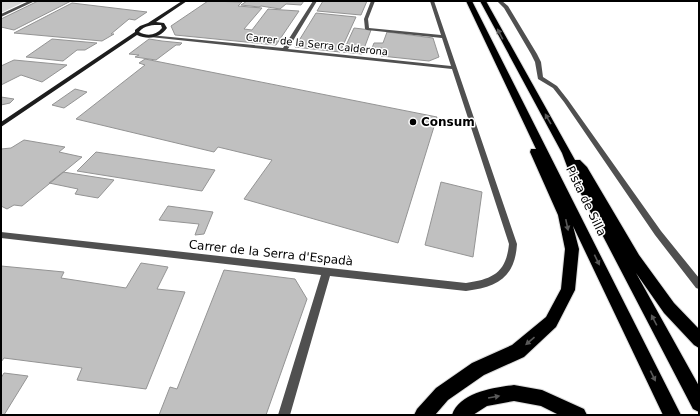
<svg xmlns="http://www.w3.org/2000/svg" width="700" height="416" font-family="'DejaVu Sans',sans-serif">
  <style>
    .green { fill: #d7d7d7 }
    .building { fill: #c0c0c0; stroke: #949494 }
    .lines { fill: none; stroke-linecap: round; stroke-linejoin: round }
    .highway-casing { stroke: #dbdbdb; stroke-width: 2 }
    .street { fill: #505050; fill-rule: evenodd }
    .secondary { fill: #1d1d1d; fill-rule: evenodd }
    .highway { fill: #000; fill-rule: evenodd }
    .oneway { fill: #595959 }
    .poi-dot { fill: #000; stroke: #fff; stroke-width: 1.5 }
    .labels { text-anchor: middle; stroke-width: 3; stroke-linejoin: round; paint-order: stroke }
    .far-street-label { font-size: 10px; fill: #000; stroke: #fff }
    .poi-label { font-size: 12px; font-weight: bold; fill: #000; stroke: #fff; text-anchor: start }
    .street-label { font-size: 12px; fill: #000; stroke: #fff }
  </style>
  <rect width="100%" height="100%" fill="#fff"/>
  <path class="green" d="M1,1H26L1,13Z"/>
  <path class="building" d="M38,1H71L14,30L1,27V19Z
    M208,1L242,2L238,6L262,8L244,29L252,30L268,9L299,11L276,45L175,35L171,26Z
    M247,1H304L301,5L286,4L280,9L261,6L259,7L241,5Z
    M323,1H367L361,15L317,11Z
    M72,3L147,12L135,20L129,19L111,34H114L102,41L14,33Z
    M316,13L356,17L340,52L295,47Z
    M354,28L371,30L362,54L343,52Z
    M387,32L433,38L439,57L429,61L381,56L382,48H372L374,43H383Z
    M52,39L97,43L85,50H77L63,61L26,57Z
    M149,39L162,41L182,43L180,45H176L156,60L135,57L139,55L129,54Z
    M145,59L437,117L398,243L244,199L272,160L218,147L214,152L76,119L145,65L139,63Z
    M14,60L67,65L42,82L21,75L1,85V66Z
    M75,89L87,92L64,108L52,105Z
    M1,97L14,99L10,103L1,105Z
    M24,140L65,147L59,152L82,157L22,206L14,205L7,209L1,206V149L11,148Z
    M96,152L215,170L202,191L77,171Z
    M63,172L114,180L98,198L75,194L78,189L49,183Z
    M441,182L482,192L473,257L425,245Z
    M168,206L213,212L204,234L195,235L199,224L159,220Z
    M141,263L168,267L157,289L185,292L146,389L77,380L82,368L4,358L1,362V266L64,272L61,278L126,288Z
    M224,270L295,279L307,299L266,415H159L170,387L177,389Z
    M4,373L28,376L4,415H1V378Z"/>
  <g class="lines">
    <defs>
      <path id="highway" d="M466,1H472L681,415H663L573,226L579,249L575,290L556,327L524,357L484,375L448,400L435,415H414L417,409L436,388L472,363L512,345L546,317L561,289L565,249L558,215L530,152L531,149H536Z
        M480,1H486L575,160H580L587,167L639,255L674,303L699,329V348L694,345L664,313L636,273L699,386V412L693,409L568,169L562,153Z
        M514,385L542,390L584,409L587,415H559L541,406L514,401L487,406L473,415H452C460,392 493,388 514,385Z"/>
    </defs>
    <use href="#highway" class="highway-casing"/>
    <path class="street" d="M29,1H35L1,17V14Z
      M313,1H317L288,49L451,66L442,38L367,30L365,29L364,19L371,1H375L368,19L369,28L441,35L430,1H434L517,244C515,278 497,287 466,291L330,276L290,415H278L321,275L1,238V232L466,283C493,279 506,273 509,244L452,69L150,37L148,36L150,35L283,48Z
      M497,1H502L508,6L537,54L541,62L543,77L557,86L568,100L661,231L699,278V289L696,288L655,235L564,102L553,88L538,79L535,62L531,54L504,8Z"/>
    <path class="secondary" d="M182,1H187L156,22L164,23L167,28C160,38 148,40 137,35L1,127V122L135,32V30L140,26L148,23ZM161,25L162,28C156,35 148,37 139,32C144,25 153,25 161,25Z"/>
    <use href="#highway" class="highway"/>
  </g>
  <defs><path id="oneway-solid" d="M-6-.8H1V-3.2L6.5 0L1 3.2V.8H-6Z"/></defs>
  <g class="oneway">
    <use href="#oneway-solid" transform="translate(500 34) rotate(-118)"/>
    <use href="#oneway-solid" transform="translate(548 119) rotate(-120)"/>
    <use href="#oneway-solid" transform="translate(567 225) rotate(78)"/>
    <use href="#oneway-solid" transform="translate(597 260) rotate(64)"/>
    <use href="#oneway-solid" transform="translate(654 320) rotate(-118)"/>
    <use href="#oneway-solid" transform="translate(530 341) rotate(139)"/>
    <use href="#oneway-solid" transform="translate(653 376) rotate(64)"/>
    <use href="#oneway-solid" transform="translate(494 397) rotate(-10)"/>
  </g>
  <circle class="poi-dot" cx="413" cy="122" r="4"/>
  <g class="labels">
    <g class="far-street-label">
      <text transform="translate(317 44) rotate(6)" y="4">Carrer de la Serra Calderona</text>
    </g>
    <g class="poi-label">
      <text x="421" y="126">Consum</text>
    </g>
    <g class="street-label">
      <text transform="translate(586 201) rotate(64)" y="4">Pista de Silla</text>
      <text transform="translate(271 253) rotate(6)" y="4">Carrer de la Serra d'Espadà</text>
    </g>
  </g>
  <rect width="700" height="416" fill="none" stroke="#000000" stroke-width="4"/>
</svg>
